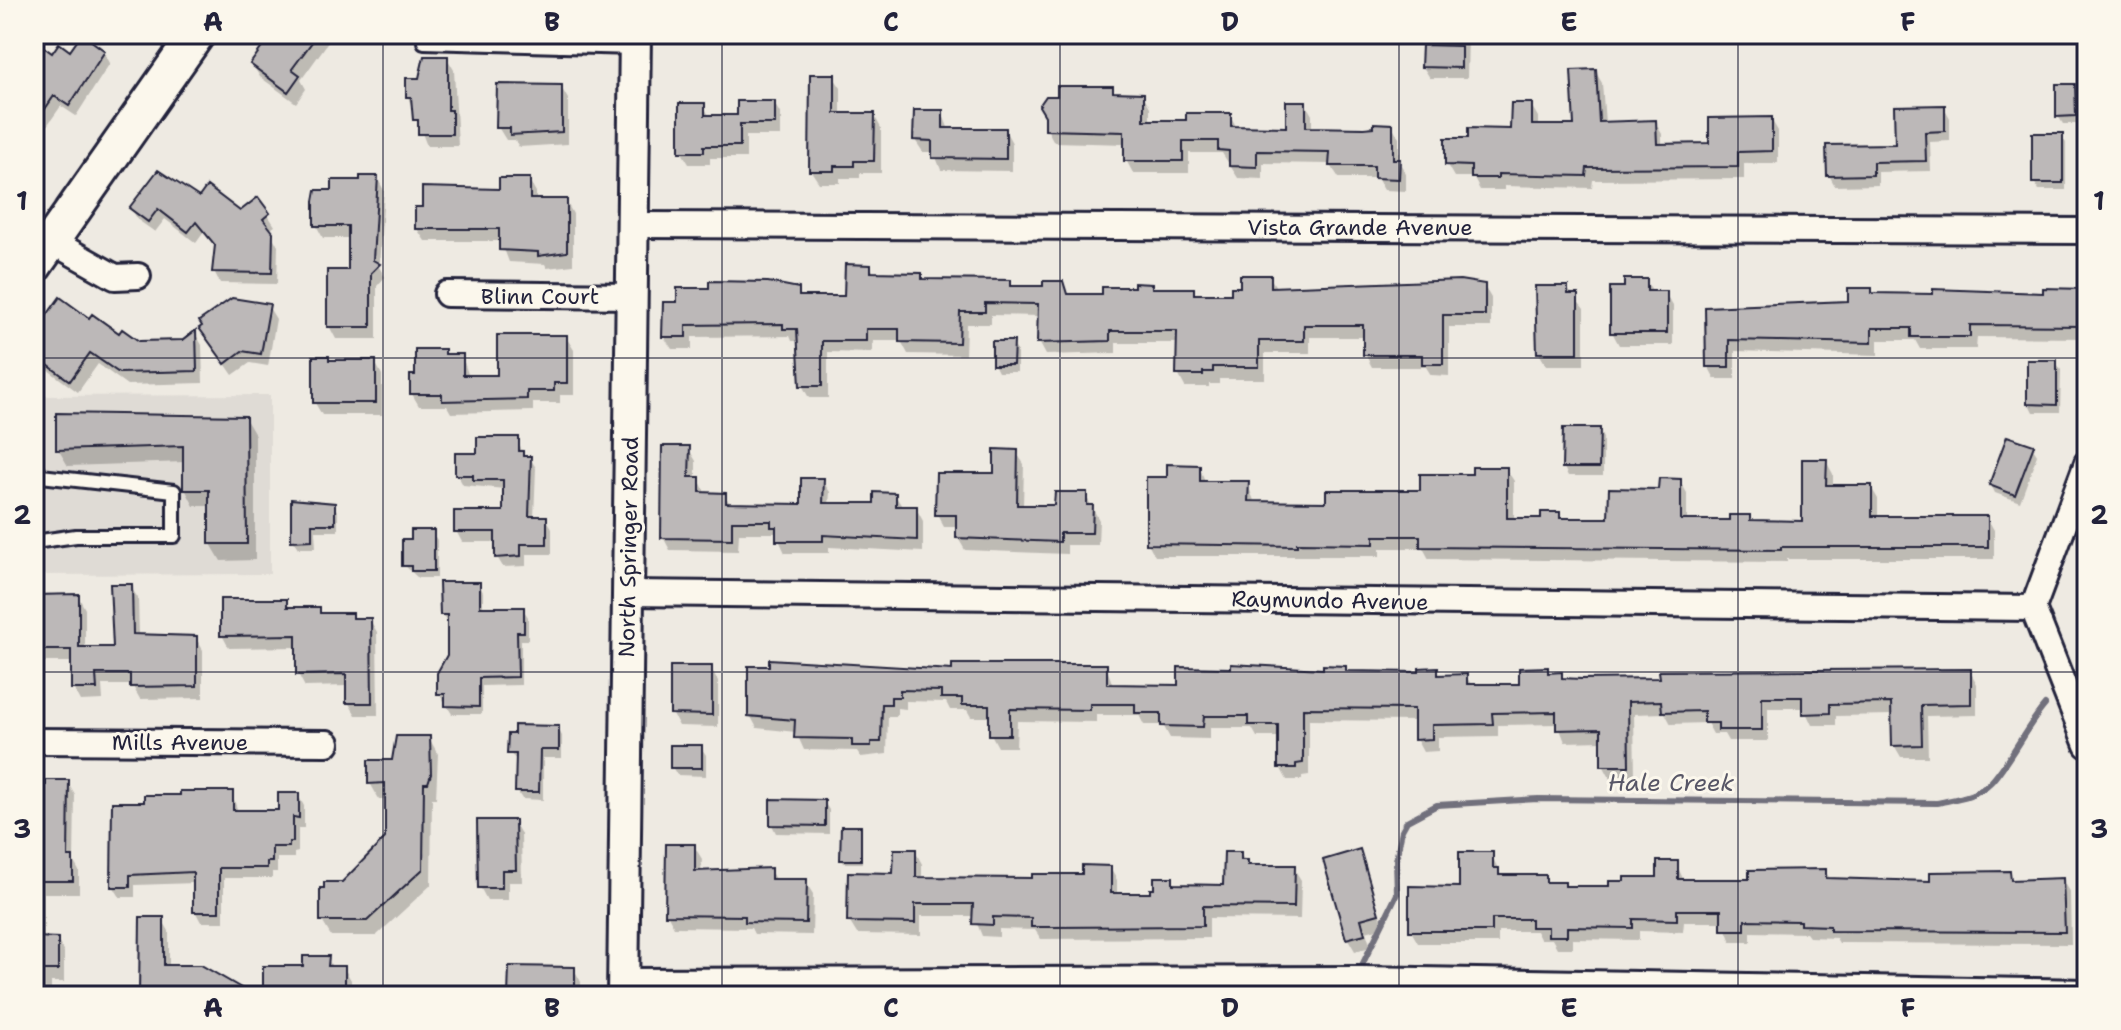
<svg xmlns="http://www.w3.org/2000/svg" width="2121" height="1030" font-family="'Shantell Sans',sans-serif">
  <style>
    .built { fill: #dfdbd5 }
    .shadow { fill: #0003 }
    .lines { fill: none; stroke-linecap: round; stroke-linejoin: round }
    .stream { stroke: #716f7c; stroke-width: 6 }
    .building { fill: #bcb8b8; stroke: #22223b; stroke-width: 2 }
    .service-casing { stroke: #22223b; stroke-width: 18 }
    .minor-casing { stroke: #22223b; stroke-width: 30 }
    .tertiary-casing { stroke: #22223b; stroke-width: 36 }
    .secondary-casing { stroke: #22223b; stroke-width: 40 }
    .service { stroke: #fbf7ec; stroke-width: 12 }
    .minor { stroke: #fbf7ec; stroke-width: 24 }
    .tertiary { stroke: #fbf7ec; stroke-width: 30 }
    .secondary { stroke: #fbf7ec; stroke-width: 34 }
    .grid { fill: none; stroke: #22223b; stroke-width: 2; stroke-opacity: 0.55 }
    .labels { text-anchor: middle; stroke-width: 6; stroke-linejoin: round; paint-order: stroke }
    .street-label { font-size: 22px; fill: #22223b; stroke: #fbf7ec }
    .water-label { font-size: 24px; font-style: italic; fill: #575666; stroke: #fbf7ec }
    .neatline { fill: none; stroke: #22223b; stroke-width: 3 }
    .grid-label { font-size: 26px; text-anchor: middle; font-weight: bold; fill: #22223b }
  </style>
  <rect width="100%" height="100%" fill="#eeeae2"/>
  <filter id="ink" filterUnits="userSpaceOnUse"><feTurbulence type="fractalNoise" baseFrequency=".0125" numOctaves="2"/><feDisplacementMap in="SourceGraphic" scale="16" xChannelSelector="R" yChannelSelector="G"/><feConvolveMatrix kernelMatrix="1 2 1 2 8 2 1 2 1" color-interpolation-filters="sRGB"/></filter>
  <g filter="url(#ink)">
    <path class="built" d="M270,395V574L34,575V396Z"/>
    <path class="shadow" d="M272,34H334L301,80L306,89L296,103L260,77L252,64Z
      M692,34H735V40H695Z
      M825,34H859H854V40H830Z
      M1322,34H1339V36L1324,37Z
      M1468,34L1467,78H1430L1423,67L1421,35L1394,34Z
      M1586,34H1690L1633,37Z
      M1733,34H1768V40H1737Z
      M1799,34H1930V38L1862,35V42H1846L1844,38L1801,39Z
      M34,43L52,56L104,52L110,63L76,116L61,106L34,144Z
      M447,58L454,70L458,146H427L408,97L420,80Z
      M1595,71L1602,83L1605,123L1655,122L1662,134V146L1711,145L1771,119L1778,131V163L1744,164V179L1593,180L1592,188L1504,186V190H1480L1473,177H1454L1447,165L1470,140L1512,131L1531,105L1538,117V127H1576Z
      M833,76L841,88V115H874L881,128V173H860V178H840V183H819L811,171Z
      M2074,86L2079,94V124H2063L2058,116Z
      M561,87L568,99V144L519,147L515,140H506L498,127Z
      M1112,88L1115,94L1143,95L1150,107V122H1188L1230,115L1237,128L1287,129L1305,103L1312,115V129L1365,130L1392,125L1399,138V162L1406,173V191L1384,190L1377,178H1339L1330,164L1263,163V179L1238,178L1222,153H1189V173H1133L1126,160V144L1054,142L1047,129Z
      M774,103L781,115V136H746V158H710V164H689L681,151L703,105L710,117H739Z
      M1944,107L1950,118V141L1930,142L1931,171L1878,172V185L1835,186L1829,175L1897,146Z
      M942,112L949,130H1005L1012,143V171L941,170L934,152H923L915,140Z
      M2061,135L2066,143V190H2039L2034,182Z
      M377,178L384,190L379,267L385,277L377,286V339H336L329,326L350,272V238H323L316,225L334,192V182Z
      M529,180L536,192V201H566L573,214V265L547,268L545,264L509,262L501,241H425L417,229Z
      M199,199L240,214L258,200L275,226L269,230L278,246L277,284L220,283L214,271L216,248L204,232L196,243L165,219L155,232L138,220L131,208Z
      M870,266L875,274L921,275L925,281L1010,282L1013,288H1045L1062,283L1069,296H1104L1153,290H1192L1196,296H1233L1270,277L1277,289L1484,286L1491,298V327H1449V376L1431,375L1426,367H1372L1365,354V337H1310V353H1265V379H1219V384H1209V387H1185L1178,374L1179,343H1116V353L1046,355L1039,342V316L991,315V324H966L965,355L908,354L901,341H873L872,353L828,352V398H809L802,385L799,341H792L790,336L692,337V349H672L664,337L665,304L798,290L802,298H846Z
      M1646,281L1653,293H1665L1673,306V345H1619L1612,332L1626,289Z
      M1567,288L1584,309V365H1546L1539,353Z
      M1871,290L1874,295L1935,296L2045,295L2087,291V338L1977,337L1976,349H1920L1915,340H1878V355L1735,351V379H1715L1708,366L1707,309L1850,303Z
      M268,306L276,319L268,366L250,363L233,375L201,329Z
      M90,320L138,343L183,342L195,333L202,345L203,383L127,385L98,364L78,392L48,370L43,376L34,370V337Z
      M566,337L574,350V395H560V403H533V411L451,413L447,406H419L412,394L417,377L444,351L447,356H462L469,377H499Z
      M1012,343L1017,351V372H998L994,364Z
      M330,362H375L382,375V415H322L315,403Z
      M2056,362L2061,370L2060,412H2033L2029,404Z
      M245,418L255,435V560L221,561L211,544V506H194L185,489V462L68,466L58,449Z
      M1599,430L1603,438V476H1568L1564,468Z
      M518,439L524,458H530L536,468L534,518H546L552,528V554H526V566L503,567L497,557V542H462L456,531L505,513V489L463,485L457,474L479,455Z
      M2032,447L2037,455L2020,502L1995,493L1991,485Z
      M688,448L696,461V479H699L706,494L725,495L731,506H803L822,480L830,492L829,505H876L895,495L903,508H916L923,521V552L829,547V553H785L776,533H739L738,551L670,550L663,537Z
      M1016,452L1024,464L1023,507H1056L1085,494L1099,520L1098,545H1067V554L965,550L958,538V527H944L937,514L996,475Z
      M1826,461L1833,474V487H1871L1878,499V518H1987L1994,530V559H1787V562L1429,559L1423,548H1380V556H1155L1148,543L1169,479L1199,467L1206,483H1247L1255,503L1328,504L1422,492L1506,469L1514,481V520H1543L1558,514L1562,520H1610L1680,481L1687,493V522H1731L1749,517L1751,522L1803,523Z
      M334,505L338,513V531H315L316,548H298L293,540Z
      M432,532L437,540V578H418L404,565L413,541Z
      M479,584L483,592V609H523L528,617V640H521V685L482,686V714H452L439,693L449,655V623L442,615Z
      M130,586L138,598L139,636L196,638L203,650V698L140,699L132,685H102L103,700L80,701L73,688V662H34V597L78,596L85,609V649H115Z
      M286,601L291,609H319L323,615H352L355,620H370L377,632L378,715H356L348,702V686L305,687L298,674V647L229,648L222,635Z
      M1106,666L1113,686L1180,687L1344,668L1348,673L1421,674L1437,669L1441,677L1466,676L1472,686H1521L1547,669L1551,675L1560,674L1564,681L1970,671L1977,684V715L1927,716L1928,757H1901L1894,745V715L1836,716V725H1812L1804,708H1768V741H1728L1724,734H1713L1707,723L1671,724L1665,713L1634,714L1635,778H1610L1603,765V741L1565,742L1558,724L1498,725V736L1438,737V751L1423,752L1416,739V721L1309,720V775L1302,776V780H1287L1280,767V737H1257L1252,728H1210V739L1170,738L1163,725H1144L1139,715H1096V722L1017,721L1016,747H998L991,734V717H971L967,710H950L946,702L906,701V709L897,708V716H888L887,754L861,757L857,751L804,750L796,732L757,728L750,715L954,672Z
      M711,668L718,681V727L679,726L672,713Z
      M558,728L562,736V758H543V800L522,799L517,791L518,761L509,753Z
      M429,738L438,754L436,798H432L431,885L376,936H331L322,921L343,884L387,839V799H379L370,783L393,762Z
      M701,747L706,755V776L677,775L672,767Z
      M67,782L75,795L74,862L79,871V893H44V939L57,940L64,952V982H51V996H34V788Z
      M232,793L238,812H280L298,795L304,806V828H298V852L294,853V858H277V872H272V878H224V922H201L195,911V883L135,885V897H120L113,886L146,804Z
      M824,802L829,810V834L776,833L772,825Z
      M514,822L521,834L522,882H508V900H487L480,887Z
      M860,828L862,863H844L842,860Z
      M694,846L702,859L701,873L770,870L776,881H805L813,894L812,935L754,934L751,928L674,927L667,914Z
      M915,851L922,864V879L1034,880L1084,876L1110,868L1117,880V895H1152L1172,879L1176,886L1225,887L1240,854L1250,867H1293L1301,880L1300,919L1209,918V938L1041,939L1035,930L999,929V937L982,936L974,916H921V935L857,934L849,921Z
      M1359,852L1384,927L1366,932L1371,947L1355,951L1348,939L1325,862Z
      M1491,854L1502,877H1545L1549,884L1566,888H1611L1659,879L1676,863L1684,881H1751L1825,871L1831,880L1932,883L2009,873L2014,882L2062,880L2070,893L2071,944L1839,943L1836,938L1809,937L1806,933L1751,932V942H1731L1723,922H1684L1683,932L1639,931V940L1573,939V948H1557L1552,939H1540L1536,931H1498V943H1418L1411,931L1461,889Z
      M162,919L169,931V967L240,996H141Z
      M327,958L333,968H344L351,980V996H267L265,992Z
      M574,969L581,982V996H510Z"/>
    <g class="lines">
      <path class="stream" d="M2084,669L2087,666
        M1363,963L1397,894L1396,860L1402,830L1407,821L1437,805L1538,799L1937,803C1954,799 1976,797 1990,783C2007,766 2026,727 2045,705"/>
    </g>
    <path class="building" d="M82,34L105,51L69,106L54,96L34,125V40L52,53L59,43L70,51Z
      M282,34H318L292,69L300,75L288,92L250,64L268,39L273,43Z
      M1422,45L1461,46V68L1421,67Z
      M424,56H448V110H452V134H418V120H413L411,97H406V78H419Z
      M1596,69L1599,122L1656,120L1657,144L1709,143V118L1772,117V151L1738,152V167L1587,168L1586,176L1498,174V178H1471V166L1445,165V138H1468V128L1510,129L1511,103H1532V125H1574L1571,70Z
      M810,74H835V113H875L874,161H854V166H834V171H809Z
      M497,84L562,85V132L510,135V128H496Z
      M2056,84H2075L2076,116L2056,117Z
      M1057,86H1113V92L1144,93V120H1186V113H1231V126L1286,127V101H1306V127L1364,128L1374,127V123L1393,124V159H1400L1399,179L1374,178V166H1329L1330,152L1257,151V167L1229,166V151L1218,150V141H1183V161H1124V132L1045,130V116L1039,106L1046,96H1057Z
      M737,101H775V124H740V146H704V152H679V103H705V115H737Z
      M1945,105V131L1925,132L1926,161L1873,162V175L1827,176L1826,145L1895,144L1894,106Z
      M914,110H943V128H1006V159L932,158V141L913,140Z
      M2032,133H2063V183H2032Z
      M158,170L199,197L207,186L240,211L258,197L270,213L263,219L273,232L272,273L212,272L215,245L196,222L188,232L158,209L148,222L129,208Z
      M360,176H378L373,260L380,264L371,273V327H327V270H348V226H314V201L316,190H332V180H360Z
      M499,178H530V199H567V252L538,256V252L499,250V229H415V207H422V187L499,189Z
      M845,264L871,265V272L922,273V279L1011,280V286H1043V281H1063L1067,294H1102V287H1134V283L1152,284V288H1194V294H1231V287H1240V275H1271V287L1460,280L1485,284V315H1443V364H1422V355H1363V325H1304V341H1259V367H1213V372H1203V375H1176L1177,331H1110V341L1037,343L1038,304L985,303V312H960L959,343L899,342V329H866V341H822V386H800L797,329H783V324L686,325V337H662L663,302H677V288H709V281L768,282L799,288V296H844Z
      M1624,279H1647V291H1667V333H1610V287H1624Z
      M1535,286H1568V294H1578V353H1537Z
      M1848,288H1872V293L1933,294V289L2043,293V288L2087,289V326L1970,325V337H1911V328H1872V343L1729,340V367H1706L1705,307L1848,301Z
      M60,297L89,318L92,314L119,333L122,329L139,341L183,340L196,330L197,371L119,373L90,353L70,381L34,355V333Z
      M232,298L270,304L261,354L242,351L225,364L199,328L202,326L199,321Z
      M497,335H567V383H554V391H527V399L442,401V394H410V375H415V349H445V354H463V375H497Z
      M992,341H1014L1013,365H992Z
      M313,356H329V360H376V403H313Z
      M2027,360H2057V405L2027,404Z
      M56,413L246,416L247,544H209V490H183V446L56,450Z
      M1563,428H1600L1599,468H1562Z
      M2007,436L2034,445L2015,495L1989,485Z
      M477,437H519V451H523V456H531L529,516H547V544H521V556L495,558V532H454V511H503V480H473V475H455V453H477Z
      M662,446H690L689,477H700V492L726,493V503L801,504V478H824L823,503H874V492L896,493V506H917V540L823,535V541H776V527H771V521H732V539L661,538Z
      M994,449L1018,450L1017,505H1054L1055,492H1087V505H1093L1092,533H1060V542L956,538V515H935L936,473H994Z
      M1802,459H1827L1826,485H1872V516H1988V547H1781V550L1420,547V536H1374V544L1297,543V546L1146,544V477H1167V464L1200,465V481H1249L1248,501L1326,502V490H1420V474H1472V467H1507V518H1541V512H1560V518H1608L1609,488L1658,489L1659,478L1681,479V520H1729V515H1750V520L1802,521Z
      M291,499L335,503V524H312V540L291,541Z
      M411,530H434V571H411V566H402V539H411Z
      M439,582H480V607H524V632H517L518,677L479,678V707L445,706V694H437V673L447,655V615H440Z
      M110,584H132L133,634L197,636V686L130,687V674H96L97,689H71V650H34V595L79,594V647H113Z
      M220,599H287V607H320V613H353V618H371L372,703H346V674L296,675V635L220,636Z
      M769,659L952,670V664H1107V684L1178,685V667L1231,668V664L1323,669V665L1346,666V671L1419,672V668L1438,667V675L1467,674V684H1519V668L1548,667V673L1562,672V678L1581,679L1660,678L1659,671L1971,669V704L1921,705L1922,745L1892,746L1891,703L1830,704V713L1802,714V697H1762V730H1718V723H1704V711L1662,712L1661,701L1628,702L1629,766H1601V729L1556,730V712L1492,713L1493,724L1432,725V739L1414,740V709L1303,708V763L1296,764V768H1278V725H1248V716H1204L1203,727L1161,726V713H1135V704H1090V710L1010,709V735H989V705H962V698H941V691L900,690V697H891V704H882L881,742H871V746H852V739L794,738L795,720L748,716V666H769Z
      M670,666H712V715L670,714Z
      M514,725L559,726V750H540L539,792H515L516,754H507L508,734H514Z
      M396,736H430L431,774L428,783H424L423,869L367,921H320V888H324V882H342L385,838V783L368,784V760H392Z
      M670,745H702V768H670Z
      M46,780H69L68,857H73V881H34V785H46Z
      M180,791H233V810H278V793H299V818L293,817V842H289V847H272V862H267V868H219V912H193V872L130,875V887H111L112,802H144V795H180Z
      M770,799L825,800V826L770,825Z
      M477,820H515L516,870H502V888H478Z
      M841,826H861V860H840Z
      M666,844H695V871L771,868V879H807L806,923L745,922V916L665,915Z
      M894,849H916V877L1032,878V874H1082V865L1111,866V893H1150V889H1154V877H1173V884L1223,885L1224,852H1241V860H1248V865H1295L1294,907L1203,906V926L1052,927H1031V918L993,917V925L972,924L973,904H915V923L847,922L848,872L893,873Z
      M1360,849L1379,914L1361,919L1365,934L1346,939L1323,860Z
      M1459,852H1493V868H1499V875H1546V882H1565V886H1609V881H1624V877H1657V861H1678V879H1749V870L1826,869V878L1930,881V872L2010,871L2011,880L2063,878L2065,932L1830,931V926L1800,925V921L1745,920V930H1721V910H1677V920L1633,919V928L1567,927V936H1548V927H1531V919H1492V931H1409V886L1459,887Z
      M140,917H164V965H201L255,996H139Z
      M34,937L58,938V970H34Z
      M303,956H329L328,966H345V992H329V996L263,993V966H303Z
      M509,966L575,967V996H508Z"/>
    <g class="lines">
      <defs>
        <path id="service" d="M424,42L635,48
          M34,462L41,476L174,491V536H76L34,542"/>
        <path id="minor" d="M633,225L2087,231
          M53,242L115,277L138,276
          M447,294L633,296
          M2087,463L2033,608L2087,745
          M627,593L2033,608
          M34,741L327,743
          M623,981L1361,979L2087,992"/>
        <path id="tertiary" d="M623,996L635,34"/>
        <path id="secondary" d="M34,266L197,34"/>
      </defs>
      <use href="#service" class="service-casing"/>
      <use href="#minor" class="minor-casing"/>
      <use href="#tertiary" class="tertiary-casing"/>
      <use href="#secondary" class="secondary-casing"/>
      <use href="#service" class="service"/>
      <use href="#minor" class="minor"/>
      <use href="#tertiary" class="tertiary"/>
      <use href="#secondary" class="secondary"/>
    </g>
  </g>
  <path class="grid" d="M383,34V996M722,34V996M1060,34V996M1399,34V996M1738,34V996M34,358H2087M34,672H2087"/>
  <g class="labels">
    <g class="street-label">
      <text x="1360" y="235">Vista Grande Avenue</text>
      <text x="540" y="304">Blinn Court</text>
      <text transform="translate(628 547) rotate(-89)" y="8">North Springer Road</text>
      <text transform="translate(1330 600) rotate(1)" y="8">Raymundo Avenue</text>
      <text x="180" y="750">Mills Avenue</text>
    </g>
    <g class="water-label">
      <text x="1671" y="791">Hale Creek</text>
    </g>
  </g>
  <rect width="2121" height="1030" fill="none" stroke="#fbf7ec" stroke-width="88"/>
  <rect x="44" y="44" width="2033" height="942" class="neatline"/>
  <g class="grid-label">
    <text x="213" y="31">A</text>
    <text x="552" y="31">B</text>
    <text x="891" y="31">C</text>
    <text x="1230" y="31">D</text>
    <text x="1569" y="31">E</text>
    <text x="1908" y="31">F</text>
    <text x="22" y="210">1</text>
    <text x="2099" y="210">1</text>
    <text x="22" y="524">2</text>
    <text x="2099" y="524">2</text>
    <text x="22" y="838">3</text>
    <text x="2099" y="838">3</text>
    <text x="213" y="1017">A</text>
    <text x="552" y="1017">B</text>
    <text x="891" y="1017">C</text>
    <text x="1230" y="1017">D</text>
    <text x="1569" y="1017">E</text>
    <text x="1908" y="1017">F</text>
  </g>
</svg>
